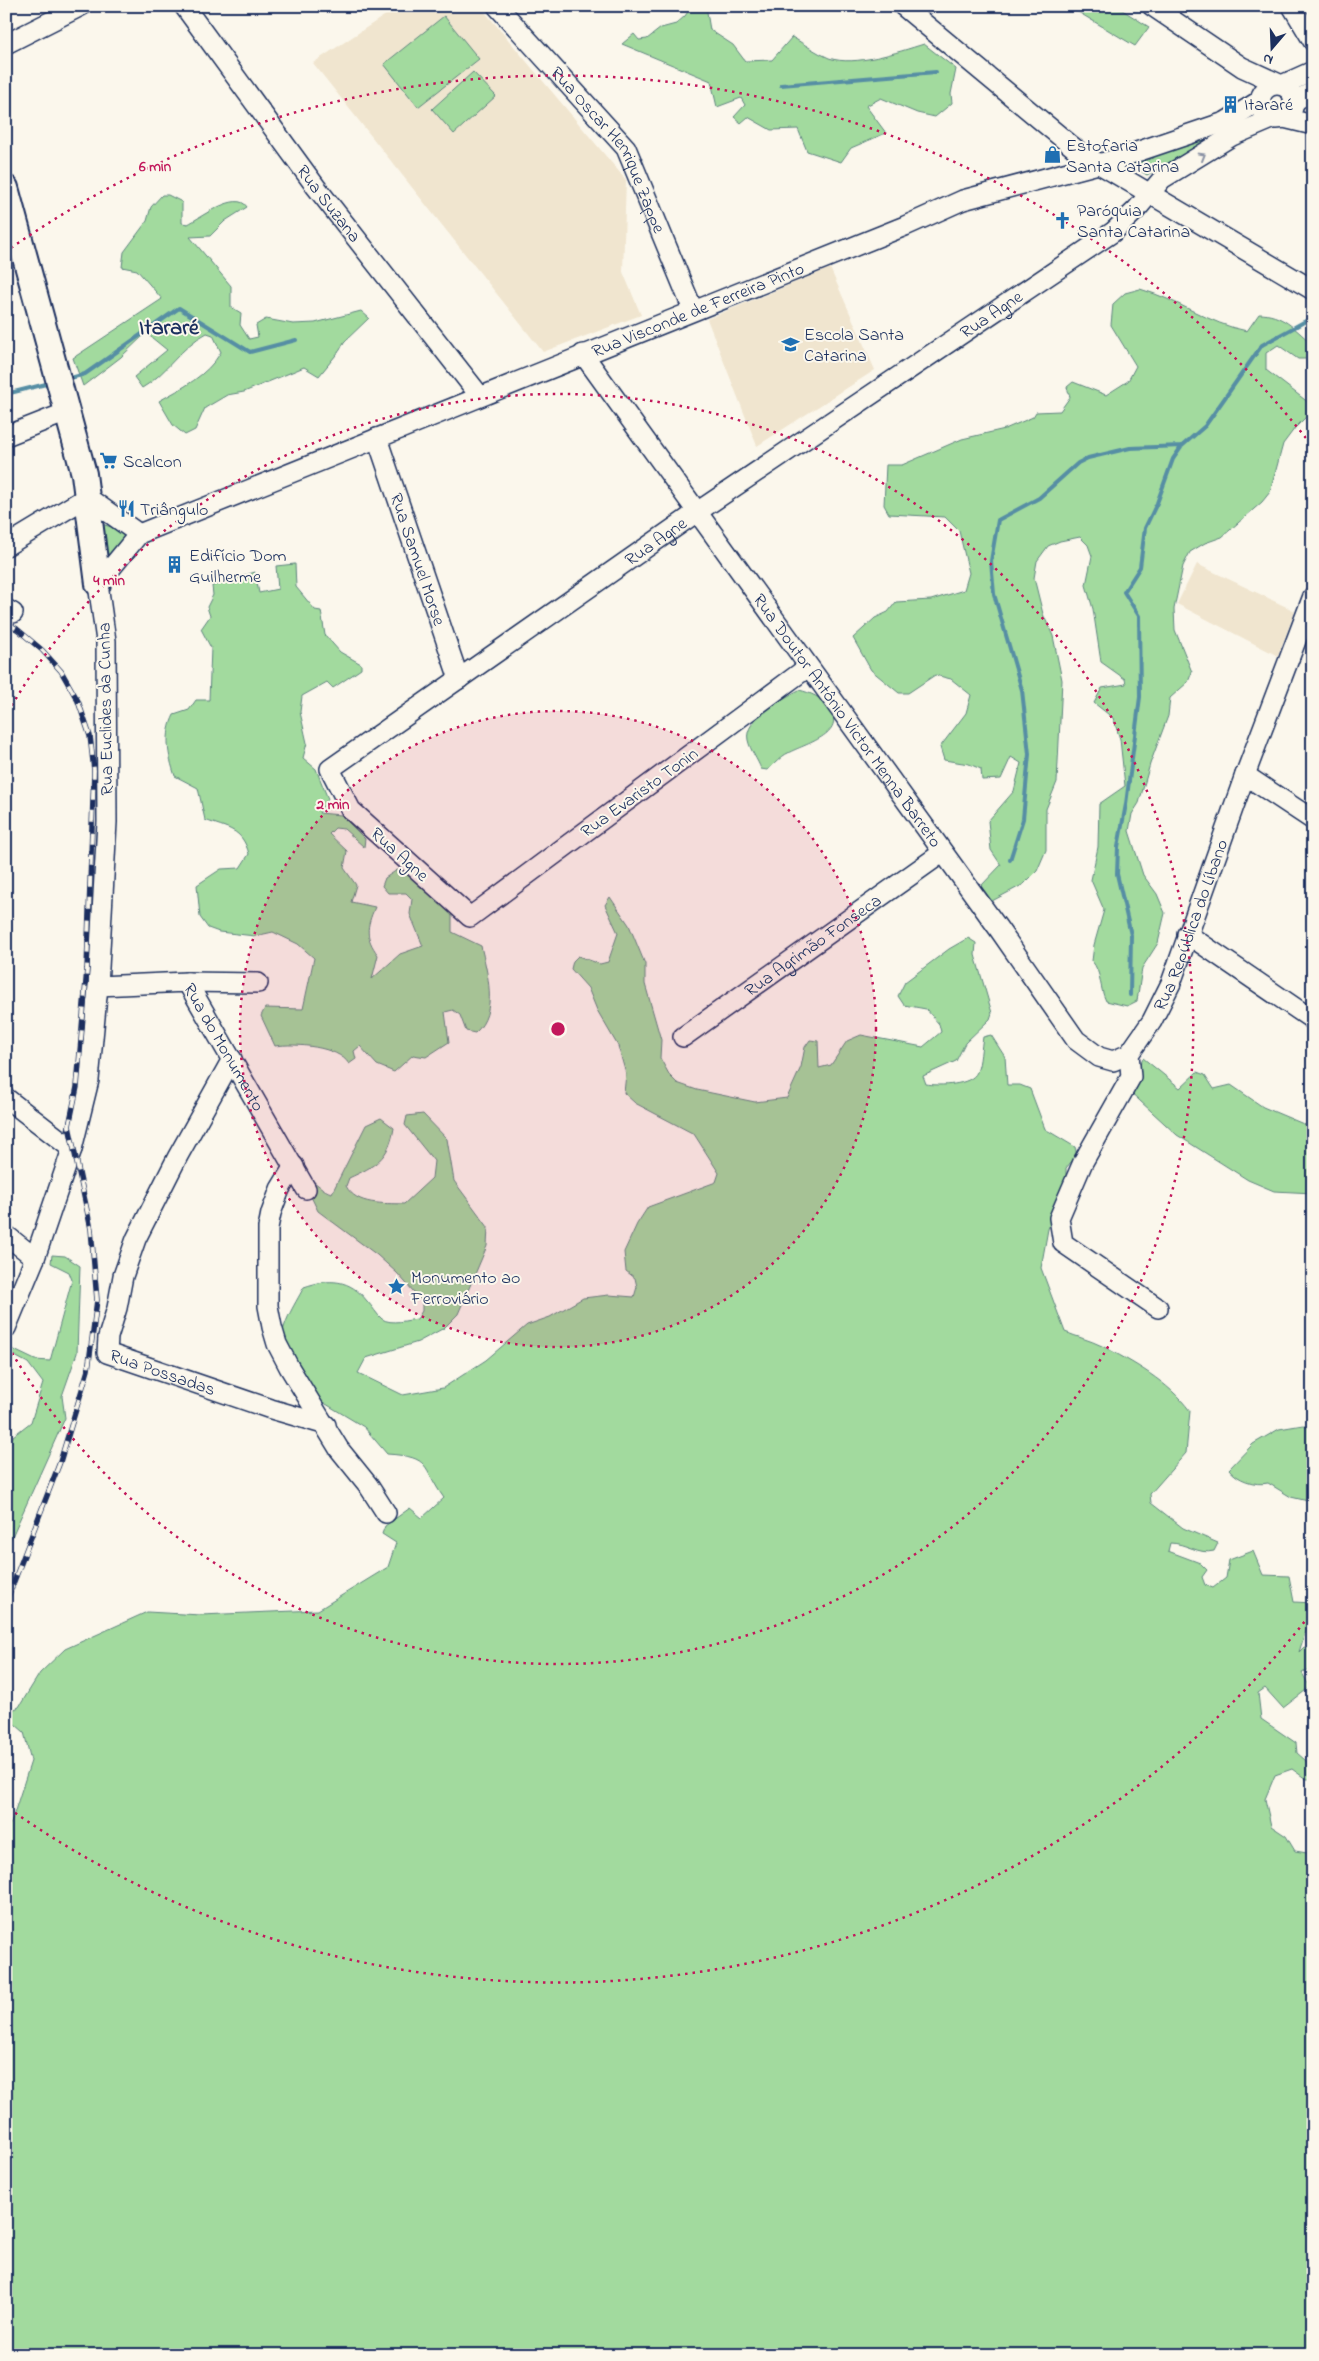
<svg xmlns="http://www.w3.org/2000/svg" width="1319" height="2361" font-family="'Indie Flower',sans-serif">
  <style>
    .built { fill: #f0e5cf }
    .green { fill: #a2da9e; stroke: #5e847e }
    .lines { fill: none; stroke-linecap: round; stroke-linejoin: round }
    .stream { stroke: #568ea4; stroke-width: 4 }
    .minor-casing { stroke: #1b2f5e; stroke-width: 22 }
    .major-casing { stroke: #1b2f5e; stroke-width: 28 }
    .minor { stroke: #fbf7ec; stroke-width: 19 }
    .major { stroke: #fbf7ec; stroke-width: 24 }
    .rail-casing { stroke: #1b2f5e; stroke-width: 5.5 }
    .rail { stroke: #fbf7ec; stroke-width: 4; stroke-dasharray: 11; stroke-linecap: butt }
    .oneway { stroke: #8b93a5 }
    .ring { fill: none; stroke: #c2185b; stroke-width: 2.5; stroke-dasharray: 2.5 5 }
    .labels { text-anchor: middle; stroke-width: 4; stroke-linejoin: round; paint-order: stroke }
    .poi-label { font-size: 18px; fill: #1b2f5e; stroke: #fbf7ec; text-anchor: start }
    .street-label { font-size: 18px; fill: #1b2f5e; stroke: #fbf7ec }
    .district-label { font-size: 22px; font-weight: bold; fill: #1b2f5e; stroke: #fbf7ec }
    .centre { fill: #c2185b; stroke: #fbf7ec; stroke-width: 2.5 }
    .ring-label { font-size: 15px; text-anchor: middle; font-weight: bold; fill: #c2185b; stroke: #fbf7ec; stroke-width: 4; stroke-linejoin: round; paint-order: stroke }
  </style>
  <rect width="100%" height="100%" fill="#fbf7ec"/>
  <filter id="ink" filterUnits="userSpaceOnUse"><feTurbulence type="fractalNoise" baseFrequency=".02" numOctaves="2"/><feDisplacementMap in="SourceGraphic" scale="10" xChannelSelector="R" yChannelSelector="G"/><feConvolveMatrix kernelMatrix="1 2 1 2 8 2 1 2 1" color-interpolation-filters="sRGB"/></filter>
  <g filter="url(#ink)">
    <path class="built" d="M399,6H480L626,180L623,272L641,315L543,352L313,63Z
      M830,268L875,370L757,446L707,319Z
      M1197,564L1295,611L1278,656L1177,604Z"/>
    <path class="green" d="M692,6H706L710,30L733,45L745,61L772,60L792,37C804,44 817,53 829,58C855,67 898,52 924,44L956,69L951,94L952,103L935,117L917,113L881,98L866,106L886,133L851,148L841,162L807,151L798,129L771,130L748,117L741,123L734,117L745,105L741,98L717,107L711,81L622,44L634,34L639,40L647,39L661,28L676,24L685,16Z
      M1068,6H1116L1149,27L1135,46Z
      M444,16L479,59L418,107L384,64Z
      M473,72L496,96L454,134L432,109Z
      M1217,135L1147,175L1129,164Z
      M162,195H168L182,202V223L188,224C200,218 237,190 247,207L225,221L210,236L190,237L231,286V307L241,313L240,325L249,339L258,337L256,325L266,319L293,324L315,323L361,311L369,318L344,342L340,350L319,376L304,367L244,392L227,395L205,408L195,430L185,435L173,425L159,401C182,388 207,376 221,352L213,335L207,333C181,346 167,374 142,388L134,377L167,350L146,333L121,357L83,386L73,358L162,299L137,270L122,267L124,252L147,221L151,207Z
      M1140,289C1179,300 1209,324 1247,331L1259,314C1282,314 1294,328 1311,343L1308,359H1298L1278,345L1266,353V370L1313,406L1312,411L1295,428L1283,444L1270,492L1262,502L1222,537L1205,543L1190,552L1183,566L1174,609L1175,630L1192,672L1188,682L1170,698L1168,716L1150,764L1139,803L1132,814L1129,831L1143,875L1157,894L1165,913L1158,943L1142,968L1137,1001L1127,1006L1106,1001C1099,987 1102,973 1092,961L1094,945L1104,910L1091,880L1098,847L1099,804L1125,786L1120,739L1113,718L1094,703L1102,688L1126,684L1125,679L1101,662L1093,609L1086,585L1092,556L1088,545L1080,537L1060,541L1048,546L1037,561L1034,578L1043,614L1053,636L1062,680L1057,782L1046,809V850L1037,871L1024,884L992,901L981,886L1001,865L991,850L988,821L1014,791L1021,763L1011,757L1001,779L982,780L981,769L969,764L944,760L940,747L966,713L971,695L951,679L935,675L908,693H899L871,670L853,638L875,618L888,612L896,602L931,600L964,590L969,573L959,531L945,517L889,514L884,505L886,465H902L962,439L1005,429L1033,417L1036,412L1060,411L1070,397L1067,387L1073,382L1106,395L1128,381L1136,366L1111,325L1113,304L1125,293Z
      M95,522L131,533L102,564Z
      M295,564L296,587L315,610L321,611L325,635L340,652L361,664V669L333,688L327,682L302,696L300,712L307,743L303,758L316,769L328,799L319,813L341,815L365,839L364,847L344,829L335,828L329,834L347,851L344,868L356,885L351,902L375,907C366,928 365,937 378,955L372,979L400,954L423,946L410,914L412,899L406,893H388L382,886L385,878L397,870L412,876L452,913V932L481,946C487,972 499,1012 475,1033L466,1031L460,1015L453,1010L445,1012L449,1042L426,1057L413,1055L394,1072L377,1065L360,1046L354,1051L356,1059L349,1064C338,1046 295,1043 275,1046L261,1016L265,1008L303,1009L314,958L298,944L273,932L255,936L219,932L208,928L200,917L197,885L221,869L240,868L249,854C242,828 228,829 205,820L198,788L175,776C168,755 164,735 174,715L189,710L196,700H209L211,648L201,629L210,616L207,607L213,595L212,586L255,572L259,593L278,589L276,566Z
      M799,690C811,693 821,697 829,708C848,734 804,744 788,753C781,756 774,765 767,770L761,769C758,760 750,750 748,740C743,719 784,698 799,690Z
      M610,897L629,925L645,964V984L661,1040L660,1058L670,1076L677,1083L697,1090L755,1102L787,1098L801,1067L805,1047L810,1040L818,1041L819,1068L831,1065L847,1041L861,1035L923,1047L941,1032L939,1024L926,1009L904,1005L898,996L905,982L949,949L968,938L976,943L975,955L992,1013L990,1019L965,1043L956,1061L923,1076L926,1084C939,1086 971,1086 977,1072C981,1062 981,1047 983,1037L991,1035L1005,1057L1007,1085H1020L1030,1089L1045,1129L1075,1147L1077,1155L1066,1168V1185L1048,1229L1041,1268L1065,1332C1077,1337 1090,1340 1102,1346C1133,1362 1169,1382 1190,1411L1186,1453L1150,1494L1151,1503L1183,1528L1218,1543L1214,1551C1199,1555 1186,1543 1170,1543L1168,1551L1200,1563L1207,1570L1202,1577L1205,1585L1213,1588L1226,1578L1229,1560L1253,1551L1263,1575L1289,1576L1294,1602L1313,1603V1621L1307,1627L1299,1652L1304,1647L1313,1650V1667L1302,1673L1310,1687L1283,1708L1265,1688L1258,1693L1261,1719L1296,1743L1297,1753L1313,1767V1779H1306L1292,1769L1275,1775L1265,1799L1271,1826L1286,1836L1295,1851L1313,1854V2355H6V1829L11,1823L31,1761L24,1732L8,1718L6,1713L19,1707L40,1673L65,1649L147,1612L201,1615L318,1610L388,1567L396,1543L382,1534L385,1526L410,1508L422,1518L444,1498C421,1466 433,1457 387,1454L364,1427L321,1401L304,1374L281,1348C280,1326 294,1306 304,1287C330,1278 350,1279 367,1301C372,1306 377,1315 382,1319C391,1325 408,1320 417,1319L422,1311V1301L397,1273L377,1255L318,1211L304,1182L307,1178C317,1182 322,1191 332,1193L366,1125L381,1118L394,1128C389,1159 375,1166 349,1178L346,1186C357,1206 383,1203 404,1204L432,1178L434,1161L405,1125L407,1116L423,1114L447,1139L454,1181L488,1227L487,1246L458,1314L444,1328L418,1342L366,1358L358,1373L403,1395L443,1388L486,1360L527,1325L550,1317L583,1298L609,1295L634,1297L637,1287L635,1278L626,1271L624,1252L637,1224L648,1207L716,1182L719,1173L694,1134L635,1103L624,1093L626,1074L618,1046L597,1010L588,988L571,969L573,961L578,956L600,964L608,962L618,933L605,905Z
      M1143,1058L1180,1088L1197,1072L1205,1075L1214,1089L1231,1085L1263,1107L1313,1128V1193L1274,1191L1248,1180L1177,1135L1127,1089Z
      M52,1255L65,1256L80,1266L77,1353L62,1396L65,1418L6,1550V1454L13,1436L31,1422L43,1383L28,1363L11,1354L12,1349L35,1360L50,1361L72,1280L69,1272L51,1263Z
      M1303,1425L1313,1431V1491L1308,1501L1291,1497L1268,1483C1255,1486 1237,1480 1229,1469L1253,1444L1279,1429Z"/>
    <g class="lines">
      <path class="stream" d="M781,85L936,72
        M67,379L85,374L179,308L250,352L296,340
        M6,394L50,383
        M1010,860L1023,819L1029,754L1022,690L994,594L991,561L998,520L1039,498L1078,463L1088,458L1130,448L1182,446
        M1130,995L1131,935L1117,874L1118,847L1126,804L1140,697L1139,616L1124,592L1140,567L1145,528L1157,503L1173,459L1182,446L1205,426L1262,345L1313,317"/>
      <defs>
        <g id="minor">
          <path id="s1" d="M184,6L316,187L480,396"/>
          <path id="s2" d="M497,6L626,148L693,310"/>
          <path d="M903,6L1079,152L1313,290"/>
          <path d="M1152,6L1242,67L1277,83"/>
          <path d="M1292,6L1313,41"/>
          <path d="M6,44L81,6"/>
          <path d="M1284,84L1313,71"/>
          <circle cx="1277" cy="102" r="17"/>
          <path d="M1293,101L1313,92"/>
          <path d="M1284,118L1313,125"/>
          <path id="s3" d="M583,354L998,928L1076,1040L1099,1057L1113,1061L1129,1054"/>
          <path d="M6,436L67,412"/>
          <path id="s4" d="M377,438L459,679"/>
          <path d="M6,546L87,497L139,534"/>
          <path d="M6,609L13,613"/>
          <path id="s5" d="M808,667L470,917L351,810L330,769L697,512L1113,232L1136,210L1162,179L1232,136L1272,119"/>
          <path d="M1245,775L1313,820"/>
          <path d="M1187,934L1313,1020"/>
          <path d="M187,982L258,983"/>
          <path id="s6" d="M98,986L187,982L306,1189"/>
          <path id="s7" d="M683,1037L942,853"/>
          <path id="s8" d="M232,1059L178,1156L136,1239L123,1276L117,1308L108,1337L107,1353L271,1409L326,1425"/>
          <path d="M6,1098L72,1149"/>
          <path d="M294,1166L280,1189L271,1213L268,1228V1306L272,1327L277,1344L289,1367L339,1449L368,1485L386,1513"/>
          <path d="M6,1235L35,1258"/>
          <path id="s9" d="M1158,1308L1063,1243L1059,1218L1083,1162L1131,1077L1129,1054L1152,1021L1171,983L1245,775L1313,596"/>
          <path id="s10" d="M6,1328L35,1258L72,1149L89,1080L98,986L107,822L106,641L98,584L139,534L905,226L963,200L1113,160L1225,122L1261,100"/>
        </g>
        <path id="major" d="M6,188L84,474L98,584"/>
      </defs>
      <use href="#minor" class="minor-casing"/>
      <use href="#major" class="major-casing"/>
      <use href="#minor" class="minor"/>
      <use href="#major" class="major"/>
      <defs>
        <path id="rail" d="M6,623L17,629L42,650L61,671L78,701L90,736L94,770L87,969L77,1087L69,1126L91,1229L97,1300L88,1370L60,1462L6,1602"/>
      </defs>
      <use href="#rail" class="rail-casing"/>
      <use href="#rail" class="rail"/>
    </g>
    <defs><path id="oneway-chevron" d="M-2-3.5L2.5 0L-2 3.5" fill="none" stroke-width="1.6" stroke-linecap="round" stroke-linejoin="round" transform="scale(1.25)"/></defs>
    <use class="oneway" href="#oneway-chevron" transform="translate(1202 156) rotate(-30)"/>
  </g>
  <circle cx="558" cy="1029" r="318" fill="#c2185b" fill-opacity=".12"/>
  <g class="ring">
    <circle cx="558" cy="1029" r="318"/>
    <path d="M8 712A635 635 0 1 1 8 1346"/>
    <path d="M1309 1616A953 953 0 0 1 11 1810M11 248A953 953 0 0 1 1309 442"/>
  </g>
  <defs>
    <symbol id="building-bare" viewBox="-9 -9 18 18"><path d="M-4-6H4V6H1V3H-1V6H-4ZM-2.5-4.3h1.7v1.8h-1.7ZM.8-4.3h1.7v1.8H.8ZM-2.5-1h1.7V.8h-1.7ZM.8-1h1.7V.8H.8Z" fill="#1f6fb2" stroke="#fbf7ec" stroke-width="2.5" paint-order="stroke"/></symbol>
    <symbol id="shop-bare" viewBox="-9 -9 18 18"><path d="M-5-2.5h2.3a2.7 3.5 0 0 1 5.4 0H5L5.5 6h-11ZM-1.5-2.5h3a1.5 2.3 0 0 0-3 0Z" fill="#1f6fb2" stroke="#fbf7ec" stroke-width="2.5" paint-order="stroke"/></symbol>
    <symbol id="church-bare" viewBox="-9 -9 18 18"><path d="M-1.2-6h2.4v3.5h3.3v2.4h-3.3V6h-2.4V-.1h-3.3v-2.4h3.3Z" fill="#1f6fb2" stroke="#fbf7ec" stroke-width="2.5" paint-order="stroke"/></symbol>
    <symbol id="school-bare" viewBox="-9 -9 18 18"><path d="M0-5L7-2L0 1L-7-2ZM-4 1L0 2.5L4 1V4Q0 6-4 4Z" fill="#1f6fb2" stroke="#fbf7ec" stroke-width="2.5" paint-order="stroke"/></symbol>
    <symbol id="supermarket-bare" viewBox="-9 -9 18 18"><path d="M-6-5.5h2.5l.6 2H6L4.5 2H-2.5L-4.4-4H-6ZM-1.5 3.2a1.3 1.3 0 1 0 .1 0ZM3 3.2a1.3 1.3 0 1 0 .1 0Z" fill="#1f6fb2" stroke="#fbf7ec" stroke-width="2.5" paint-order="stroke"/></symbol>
    <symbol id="restaurant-bare" viewBox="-9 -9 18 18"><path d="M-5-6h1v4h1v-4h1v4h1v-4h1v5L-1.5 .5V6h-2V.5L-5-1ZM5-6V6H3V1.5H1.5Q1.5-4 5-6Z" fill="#1f6fb2" stroke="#fbf7ec" stroke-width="2.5" paint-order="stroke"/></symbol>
    <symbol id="sight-bare" viewBox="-9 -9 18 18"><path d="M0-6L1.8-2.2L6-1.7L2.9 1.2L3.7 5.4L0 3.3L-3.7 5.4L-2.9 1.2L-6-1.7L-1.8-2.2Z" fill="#1f6fb2" stroke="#fbf7ec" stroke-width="2.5" paint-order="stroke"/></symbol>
  </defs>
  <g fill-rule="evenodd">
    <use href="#building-bare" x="1218" y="92" width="25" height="25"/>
    <use href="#shop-bare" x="1040" y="142" width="25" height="25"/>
    <use href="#church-bare" x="1050" y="208" width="25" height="25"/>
    <use href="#school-bare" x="778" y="332" width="25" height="25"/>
    <use href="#supermarket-bare" x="96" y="448" width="25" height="25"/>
    <use href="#restaurant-bare" x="114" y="496" width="25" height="25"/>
    <use href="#building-bare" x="162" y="552" width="25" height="25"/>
    <use href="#sight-bare" x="384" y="1274" width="25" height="25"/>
  </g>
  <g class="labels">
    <g class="poi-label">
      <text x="1244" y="110">Itararé</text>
      <text x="1066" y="151">Estofaria<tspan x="1066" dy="21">Santa Catarina</tspan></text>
      <text x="1077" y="216">Paróquia<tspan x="1077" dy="21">Santa Catarina</tspan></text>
      <text x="804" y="340">Escola Santa<tspan x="804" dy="21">Catarina</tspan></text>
      <text x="123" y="467">Scalcon</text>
      <text x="140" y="515">Triângulo</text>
      <text x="189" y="561">Edifício Dom<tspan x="189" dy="21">Guilherme</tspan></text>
      <text x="411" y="1283">Monumento ao<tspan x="411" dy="21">Ferroviário</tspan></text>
    </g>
    <g class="street-label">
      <text dy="6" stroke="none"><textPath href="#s2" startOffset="184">Rua Oscar Henrique Zappe</textPath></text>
      <text dy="6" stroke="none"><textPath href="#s1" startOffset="245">Rua Suzana</textPath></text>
      <text dy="6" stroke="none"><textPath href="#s10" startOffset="1426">Rua Visconde de Ferreira Pinto</textPath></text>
      <text dy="6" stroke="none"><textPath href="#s5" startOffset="1429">Rua Agne</textPath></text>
      <text dy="6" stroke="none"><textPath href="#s5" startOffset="1024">Rua Agne</textPath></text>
      <text dy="6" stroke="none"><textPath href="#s4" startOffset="128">Rua Samuel Morse</textPath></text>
      <text transform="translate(105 709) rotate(-91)" y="6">Rua Euclides da Cunha</text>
      <text dy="6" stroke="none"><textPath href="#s3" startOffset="452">Rua Doutor Antônio Victor Menna Barreto</textPath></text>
      <text transform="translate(639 792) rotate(-36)" y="6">Rua Evaristo Tonin</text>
      <text transform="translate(400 854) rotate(42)" y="6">Rua Agne</text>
      <text dy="6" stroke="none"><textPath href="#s9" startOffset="466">Rua República do Líbano</textPath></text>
      <text dy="6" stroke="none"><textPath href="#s7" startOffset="159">Rua Agrimão Fonseca</textPath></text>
      <text dy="6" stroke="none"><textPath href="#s6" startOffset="164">Rua do Monumento</textPath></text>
      <text dy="6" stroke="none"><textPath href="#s8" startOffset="381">Rua Possadas</textPath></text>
    </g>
    <g class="district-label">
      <text x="169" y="334">Itararé</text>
    </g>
  </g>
  <circle cx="558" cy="1029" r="8" class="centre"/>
  <g class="ring-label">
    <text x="155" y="171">6 min</text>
    <text x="109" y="585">4 min</text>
    <text x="333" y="809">2 min</text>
  </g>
  <rect width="1319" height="2361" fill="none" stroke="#fbf7ec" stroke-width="25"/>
  <rect x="12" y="12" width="1294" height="2336" fill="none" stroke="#1b2f5e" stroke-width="2" filter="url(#ink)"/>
  <g transform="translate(1272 48) rotate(199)" stroke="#fbf7ec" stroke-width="4" paint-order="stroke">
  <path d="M0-4L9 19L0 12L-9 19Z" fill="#1b2f5e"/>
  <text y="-8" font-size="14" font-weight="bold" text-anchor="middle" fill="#1b2f5e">N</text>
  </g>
</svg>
